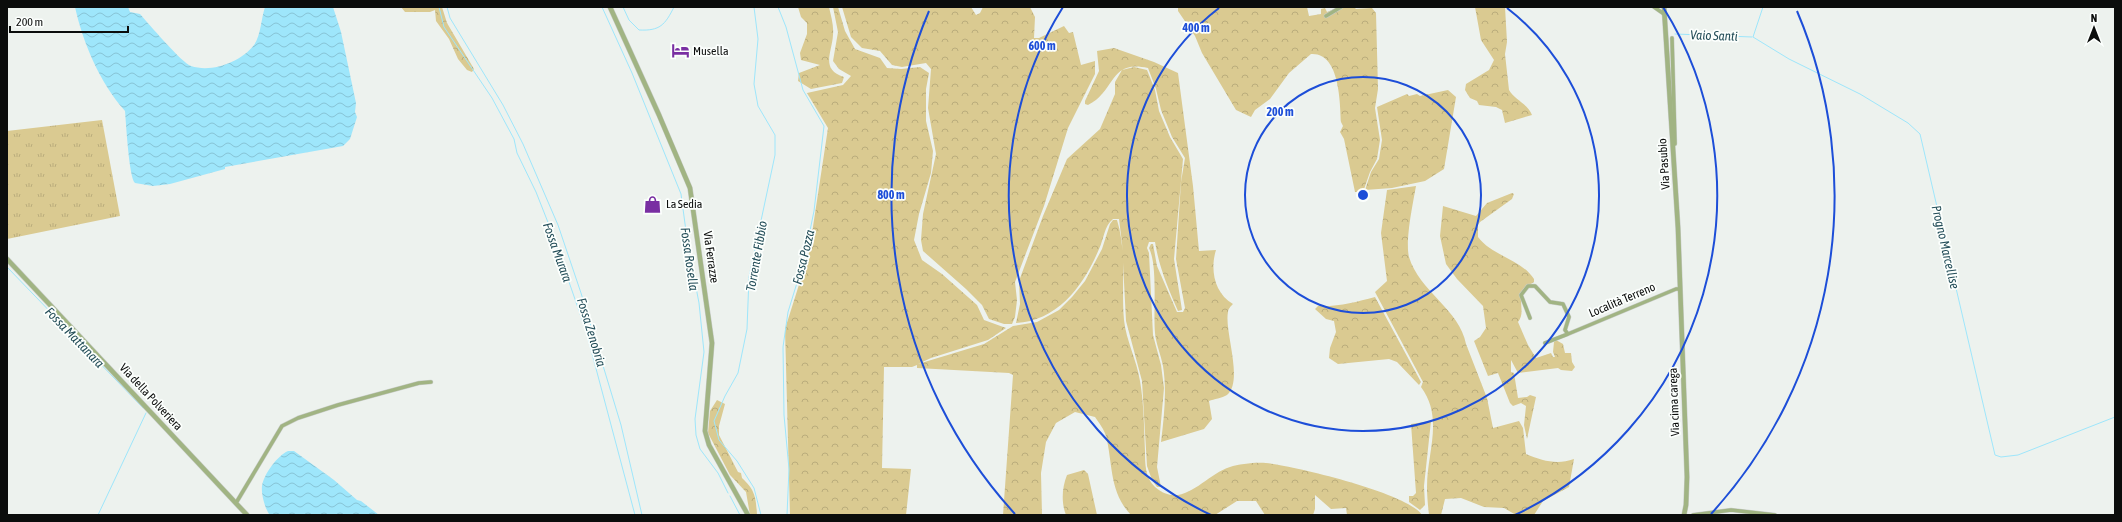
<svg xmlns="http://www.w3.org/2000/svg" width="2122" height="522" font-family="'Asap Condensed',sans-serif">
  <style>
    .grass { fill: url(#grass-tufts) }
    .forest { fill: url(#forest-crowns) }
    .water { fill: url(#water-waves) }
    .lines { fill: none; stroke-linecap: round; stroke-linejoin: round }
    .stream { stroke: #9ee6fb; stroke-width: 1 }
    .minor-casing { stroke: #c9cdca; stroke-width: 4.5 }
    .tertiary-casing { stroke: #c9cdca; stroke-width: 5.5 }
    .minor { stroke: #a1b483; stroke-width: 3.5 }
    .tertiary { stroke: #a1b483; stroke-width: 4.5 }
    .ring { fill: none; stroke: #1d4ed8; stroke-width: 2 }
    .labels { text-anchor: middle; stroke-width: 3.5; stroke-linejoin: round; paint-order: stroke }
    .poi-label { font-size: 12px; fill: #0b0d0c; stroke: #fcfffd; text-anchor: start }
    .street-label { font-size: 12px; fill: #0b0d0c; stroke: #fcfffd }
    .water-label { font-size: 13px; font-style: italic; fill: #234d58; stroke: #fcfffd }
    .centre { fill: #1d4ed8; stroke: #fcfffd; stroke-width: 2 }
    .ring-label { font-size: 12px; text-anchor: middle; font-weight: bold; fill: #1d4ed8; stroke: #fcfffd; stroke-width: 3.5; stroke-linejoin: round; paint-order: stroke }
  </style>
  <defs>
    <pattern id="grass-tufts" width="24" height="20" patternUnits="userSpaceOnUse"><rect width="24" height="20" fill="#daca91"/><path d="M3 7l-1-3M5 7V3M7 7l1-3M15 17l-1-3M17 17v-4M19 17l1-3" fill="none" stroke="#baac7c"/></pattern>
    <pattern id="forest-crowns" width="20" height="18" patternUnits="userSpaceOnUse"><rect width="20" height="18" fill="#daca91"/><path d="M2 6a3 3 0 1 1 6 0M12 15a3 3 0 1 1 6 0" fill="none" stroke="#baac7c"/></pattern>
    <pattern id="water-waves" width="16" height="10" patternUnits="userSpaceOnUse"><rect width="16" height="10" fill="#9ee6fb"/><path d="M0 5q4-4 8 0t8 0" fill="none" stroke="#87c4d6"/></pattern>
  </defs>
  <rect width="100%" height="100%" fill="#edf2ee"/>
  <path class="grass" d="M102,120L120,216L7,239V131Z"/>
  <path class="forest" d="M401,7H442L447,23L474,69L472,72L467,70L458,59L449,39L436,21L435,10L430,12H405Z
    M798,7H829C831,16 834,26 833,35C832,53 820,69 844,77L842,83L811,89L798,81L799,73L820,65L801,60L800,53L807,34V23L801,17Z
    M833,7H838L845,31L855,49L880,58L887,68L901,69L920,67L929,73L926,89V121L933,151L931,173L919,214L914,240L922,260L942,274L977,305L984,320L1006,328L988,340L931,358L918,364L984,344L1013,326L1037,322L1059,310L1072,297L1085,281L1102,249L1110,224L1113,220H1117C1127,252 1121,287 1124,320C1126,340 1137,361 1140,381C1144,404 1144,428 1145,451C1145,463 1145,478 1155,487C1183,511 1204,475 1230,467C1239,464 1256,462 1266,463C1294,466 1408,493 1422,515H1347L1346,508L1331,509L1315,495V509L1313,515H1265L1256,501H1237L1215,515H1131C1109,492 1113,464 1106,436C1104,429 1099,423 1095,417L1075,412L1056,423L1046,442L1041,473L1042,515H1003L1013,375L1009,373L917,368V365L912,367H884L882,468L911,469L906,515H790L785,329L809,253L828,128L807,93L843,85L851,76L839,69L833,61L838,32Z
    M842,7H971L976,15L980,13L983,7H1030L1035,17L1034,38H1039L1064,26L1069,33L1073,32L1081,65L1095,61V74L1068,128L1044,206L1015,282L1017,300L1015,317L1012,324H1004L989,319L982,305L966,289L923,251L921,240L923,214L936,154L928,108L931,69L926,63L902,67L892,65L880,51L862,48L851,37Z
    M1178,7H1307L1309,16L1321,14V9L1325,8L1327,12L1339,7H1357L1355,9L1372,8L1376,13L1378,89L1375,108L1380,140L1377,159L1370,172L1363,192H1355L1344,139L1340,132L1343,126L1341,122C1340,103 1340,52 1311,54L1289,73L1270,99L1255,110L1251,117L1236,110L1202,53L1195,36L1178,11Z
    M1475,7H1505L1507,42L1505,54L1509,90C1515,100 1528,104 1532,115L1505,123L1502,110L1496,107L1479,105L1477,101L1470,98L1465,90L1466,84L1489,70L1494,60L1481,40Z
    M1114,48L1154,62L1178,73L1193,186L1199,251L1216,250C1210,269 1214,293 1233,304C1231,306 1228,309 1228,312C1224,331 1244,381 1227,395C1222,398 1214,399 1209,401L1212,419L1204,429L1161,442C1164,417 1167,391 1163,366C1161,355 1156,344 1155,333C1153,311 1158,266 1149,248L1151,244H1153L1157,266L1177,312H1183L1185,308L1176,259L1181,182L1185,158L1172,137L1161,110L1156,89L1148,68C1109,59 1116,91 1088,105L1085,104V101L1099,71L1097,51Z
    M1134,67L1147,70L1155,90L1159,111L1170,137L1183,159L1174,259L1182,310L1178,311C1168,288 1159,267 1155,242H1149L1147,248L1149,253L1153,335L1161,365L1164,388L1157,467L1161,487H1157L1152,480L1147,466L1142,381L1126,321L1122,243L1119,219H1113C1104,226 1104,239 1099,249C1084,285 1058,321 1016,323L1020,304L1019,281L1043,216L1067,159L1100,129L1115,94V82L1122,70Z
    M1448,90L1456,97L1444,169L1425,181L1392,188L1365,190L1371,172L1379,159L1382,140L1377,107L1407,94L1409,96L1417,94L1420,96Z
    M1416,186C1413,203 1405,241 1409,257C1419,291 1460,310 1466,344L1487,398L1493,428L1519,421L1523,428L1526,454C1543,461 1557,465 1574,459L1569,487L1543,501L1534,515H1516L1504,508L1484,507L1461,498L1445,499L1441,515H1429C1428,506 1427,496 1427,487C1427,452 1444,418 1421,387L1423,382L1375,292L1387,281L1381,233L1387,190Z
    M1512,193L1514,194L1512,199L1480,222L1478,225V237C1492,256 1521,259 1534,279V282L1523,289L1524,291C1517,302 1526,312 1518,322L1528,345L1536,358L1551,353L1553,357H1555L1553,352L1554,342L1556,340L1563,344L1565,353H1571L1572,362L1575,367L1572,371L1561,370L1558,368L1518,373L1511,360V372L1514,373L1518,398L1527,397L1530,395L1536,397L1527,439L1524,425L1526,406L1521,403L1513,406L1510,403L1498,373L1488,376L1474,341L1480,337L1486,328L1483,306L1457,279L1446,264L1440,236L1443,206L1476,216L1487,203Z
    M1375,297L1421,382L1419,385L1397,362L1389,359L1338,364L1329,358L1330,348L1336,332L1334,321L1326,319L1315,309L1318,306C1338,307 1356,302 1375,297Z
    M717,400L725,404L719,426V435L738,472L741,473L742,478C755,490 756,497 757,515H750L746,492L730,475L708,433L710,411Z
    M1431,421L1424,486L1425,505L1420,510L1409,502V496H1413L1416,493L1411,424Z
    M1084,470L1088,474L1097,515H1066C1061,503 1062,487 1067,475Z"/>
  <path class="water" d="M75,7H128L130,12L140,14C148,23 182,63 191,66C212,73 241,62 254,45C261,35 261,19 265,7H333L341,32L356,103L355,112L357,117L350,139L343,146L225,167V169L170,184L153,186L135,183C129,178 126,122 125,111C100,83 83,43 75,7Z
    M288,451H294L334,480L357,500L361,501L379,515L269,514C265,508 261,494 262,486C264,474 277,456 288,451Z"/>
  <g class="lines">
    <path class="stream" d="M439,7L444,27L492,98L514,139L517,153L536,192L551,230L586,331L635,515
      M447,7L450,18L503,105L523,144L558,225L581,293L621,425L642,515
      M602,7L632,73L681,194L688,246L699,303L704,352L695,419L696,435L700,449L718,473L728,493
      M623,7L629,20L639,30C660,31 665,25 674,7
      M754,7L758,39L754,84L758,106L775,135V155L749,277L747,329L738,373L725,396L714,421L719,440L737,461L754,488L761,515
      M778,7L786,27L803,90L824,126L814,211L804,260L788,312L783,347L784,415L789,469L787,515
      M1763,7L1753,37L1789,59L1860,94L1908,123L1920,134L1995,455L2001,457L2018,455L2115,417
      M1675,34L1752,37
      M7,267L143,408
      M730,496L740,515
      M98,515L146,413"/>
    <defs>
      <path id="minor" d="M1654,7L1664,14
        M1326,16L1341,7
        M1672,38L1675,144
        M1530,318L1521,295L1528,286H1535L1550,302L1563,304L1569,317L1565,330L1568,334L1676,289H1680
        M1545,343L1568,334
        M236,503L282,426L298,418L338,405L419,383L431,382
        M1693,515L1731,510L1775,515"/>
      <path id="tertiary" d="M610,7L659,115L690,188L712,343L705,431L709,445L748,515
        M1664,7L1678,228L1687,477L1686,505L1684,515
        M7,259L247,515"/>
    </defs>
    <use href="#minor" class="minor-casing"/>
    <use href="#tertiary" class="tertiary-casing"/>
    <use href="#minor" class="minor"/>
    <use href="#tertiary" class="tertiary"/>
  </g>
  <g class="ring">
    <circle cx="1363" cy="195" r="118"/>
    <path d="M1507 8A236 236 0 1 1 1219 8"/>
    <path d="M1211 515A354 354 0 0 1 1063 7M1663 7A354 354 0 0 1 1515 515"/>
    <path d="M1015 514A472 472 0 0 1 929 11M1797 11A472 472 0 0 1 1711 514"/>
  </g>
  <defs>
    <symbol id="hotel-bare" viewBox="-9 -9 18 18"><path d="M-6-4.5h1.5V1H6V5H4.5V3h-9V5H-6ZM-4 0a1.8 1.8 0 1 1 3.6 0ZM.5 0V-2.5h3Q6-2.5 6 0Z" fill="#792fa2" stroke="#fcfffd" stroke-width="2.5" paint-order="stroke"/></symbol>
    <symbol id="shop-bare" viewBox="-9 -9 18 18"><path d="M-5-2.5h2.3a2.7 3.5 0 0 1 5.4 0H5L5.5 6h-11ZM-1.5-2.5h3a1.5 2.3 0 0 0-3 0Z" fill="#792fa2" stroke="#fcfffd" stroke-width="2.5" paint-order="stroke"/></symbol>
  </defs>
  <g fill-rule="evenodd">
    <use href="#hotel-bare" x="668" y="38" width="25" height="25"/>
    <use href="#shop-bare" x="640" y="192" width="25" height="25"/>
  </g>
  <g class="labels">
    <g class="poi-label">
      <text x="693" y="55">Musella</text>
      <text x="666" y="208">La Sedia</text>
    </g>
    <g class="street-label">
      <text transform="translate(1664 164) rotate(-94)" y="4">Via Pasubio</text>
      <text transform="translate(711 257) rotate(82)" y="4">Via Ferrazze</text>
      <text transform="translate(1622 300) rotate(-23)" y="4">Località Terreno</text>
      <text transform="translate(151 397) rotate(47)" y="4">Via della Polveriera</text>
      <text transform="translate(1674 402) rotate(-92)" y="4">Via cima carega</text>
    </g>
    <g class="water-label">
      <text transform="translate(1714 35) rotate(2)" y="5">Vaio Santi</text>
      <text transform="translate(1946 247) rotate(77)" y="5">Progno Marcellise</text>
      <text transform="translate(558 252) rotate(70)" y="5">Fossa Murara</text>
      <text transform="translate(756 256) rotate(-80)" y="5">Torrente Fibbio</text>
      <text transform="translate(803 257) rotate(-76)" y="5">Fossa Pozza</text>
      <text transform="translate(690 259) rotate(82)" y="5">Fossa Rosella</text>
      <text transform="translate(592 332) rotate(73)" y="5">Fossa Zenobria</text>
      <text transform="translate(75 337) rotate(46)" y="5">Fossa Mattanara</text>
    </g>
  </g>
  <circle cx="1363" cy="195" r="6" class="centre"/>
  <g class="ring-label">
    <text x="1196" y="32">400 m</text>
    <text x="1042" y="50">600 m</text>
    <text x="1280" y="116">200 m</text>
    <text x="891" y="199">800 m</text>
  </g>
  <rect width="2122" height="522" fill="none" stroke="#0b0d0c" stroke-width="16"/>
  <g transform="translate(2094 28)" stroke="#fcfffd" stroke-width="3" paint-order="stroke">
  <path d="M0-3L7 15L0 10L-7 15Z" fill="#0b0d0c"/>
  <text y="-6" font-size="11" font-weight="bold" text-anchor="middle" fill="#0b0d0c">N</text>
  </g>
  <path d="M10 26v6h118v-6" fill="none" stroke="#0b0d0c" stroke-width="2"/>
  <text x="16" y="26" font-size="12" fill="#0b0d0c" stroke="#fcfffd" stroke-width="3" paint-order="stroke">200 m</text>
</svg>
